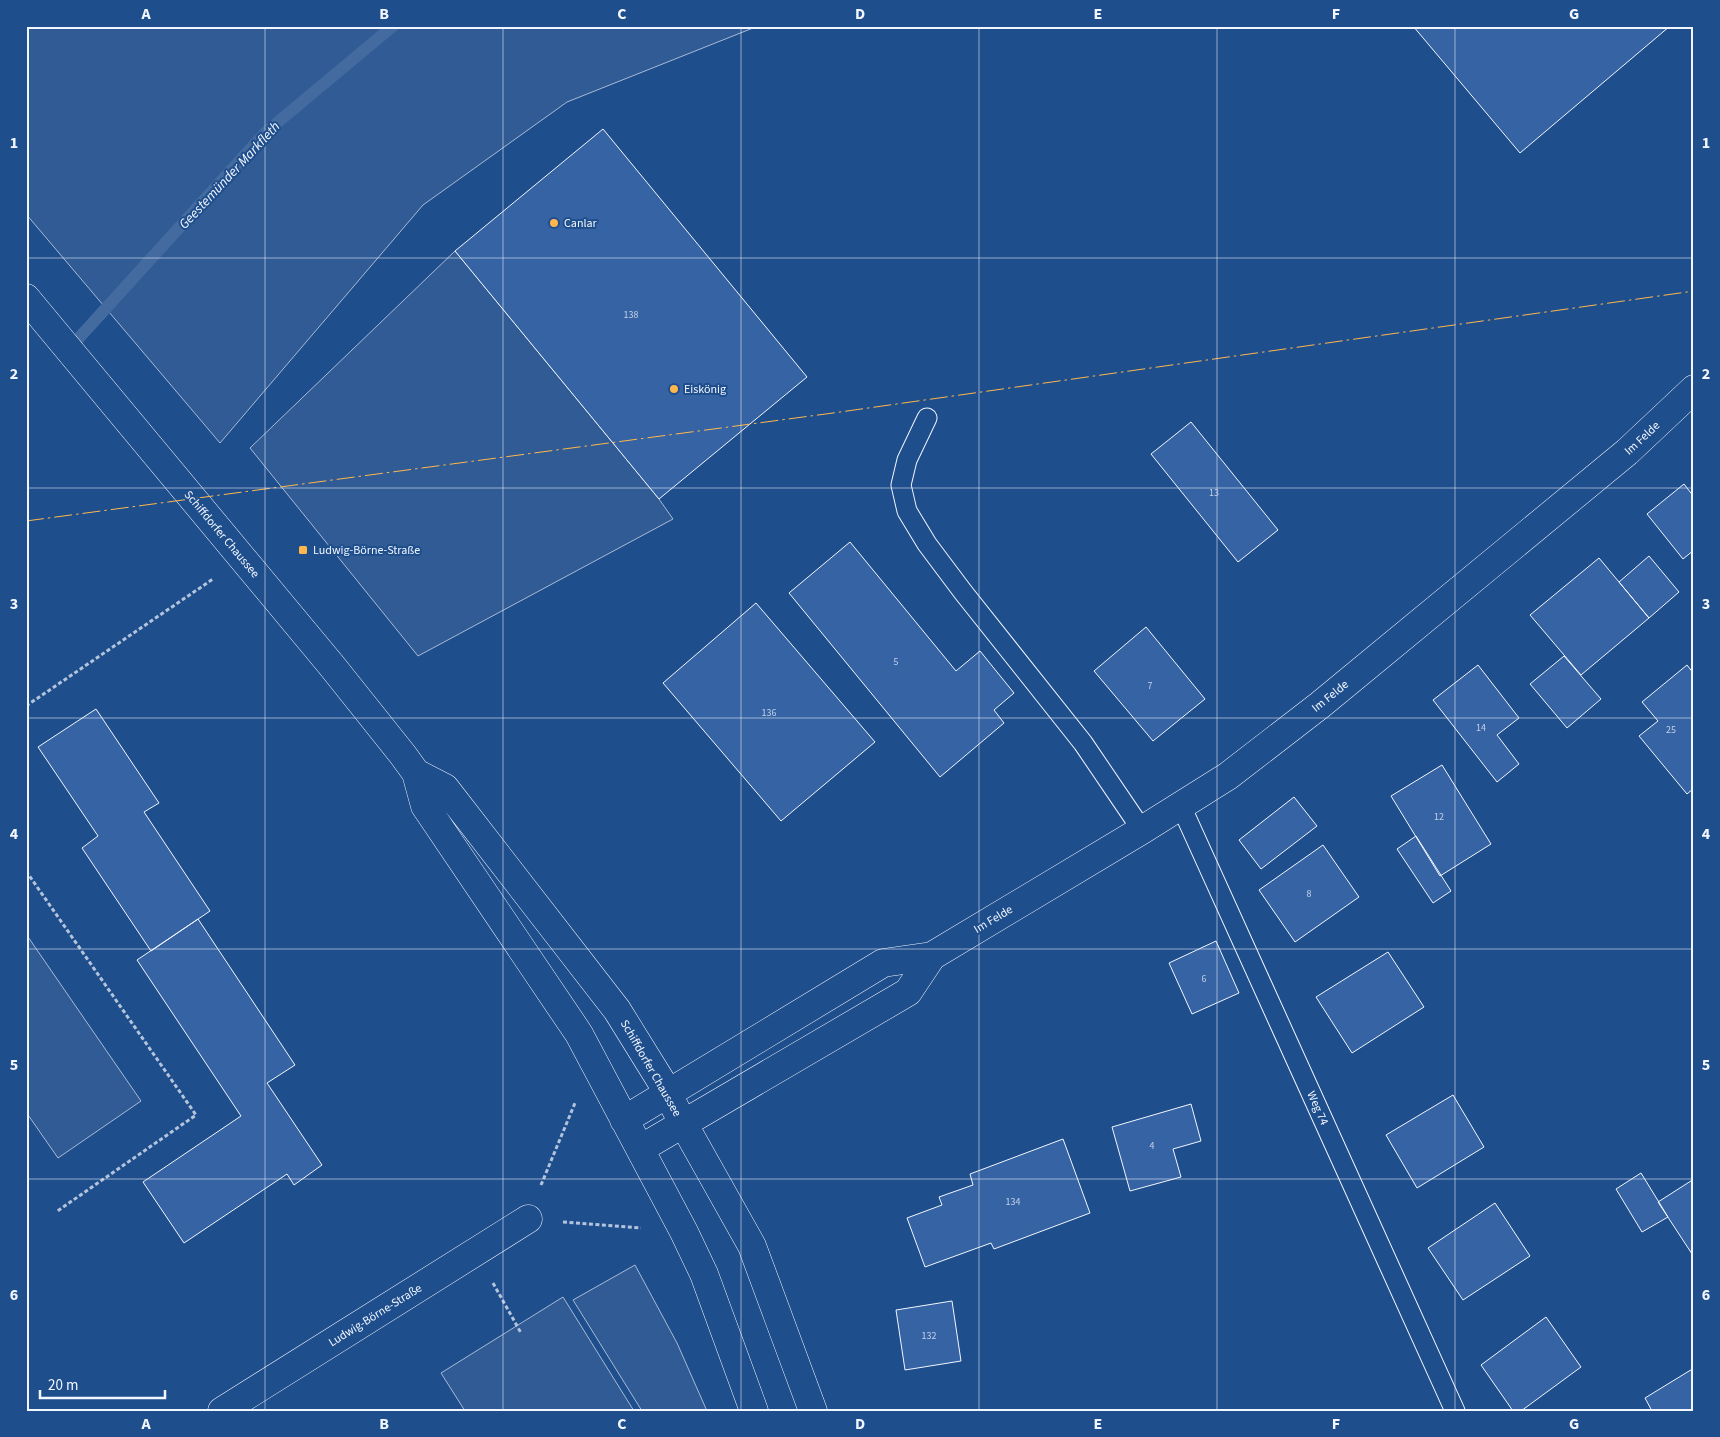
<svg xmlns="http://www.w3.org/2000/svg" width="1720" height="1437" font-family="'Source Sans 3',sans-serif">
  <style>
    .built { fill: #305b95; stroke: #a8bbd7 }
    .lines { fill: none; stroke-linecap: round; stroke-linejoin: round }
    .stream { stroke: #446ba0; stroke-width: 12 }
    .building { fill: #3563a3; stroke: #f2f6ff }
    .lane-casing { stroke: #f2f6ff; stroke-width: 21 }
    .street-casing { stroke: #f2f6ff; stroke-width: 29 }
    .secondary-casing { stroke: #f2f6ff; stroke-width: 29 }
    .path { stroke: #b3c4dc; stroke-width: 3; stroke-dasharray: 4 2.5; stroke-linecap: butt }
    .lane { stroke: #1f4e8c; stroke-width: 19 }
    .street { stroke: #1f4e8c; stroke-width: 28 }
    .secondary { stroke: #1f4e8c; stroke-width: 28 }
    .power { stroke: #ffb74d; stroke-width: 1; stroke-dasharray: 18 4 2.5 4; stroke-linecap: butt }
    .grid { fill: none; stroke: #f2f6ff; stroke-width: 1; stroke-opacity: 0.55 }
    .poi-dot { fill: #ffb74d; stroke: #1f4e8c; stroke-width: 2 }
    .labels { text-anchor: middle; stroke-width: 4; stroke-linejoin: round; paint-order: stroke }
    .number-label { font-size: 10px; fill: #c3d1e8 }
    .poi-label { font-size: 12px; fill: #f2f6ff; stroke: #1f4e8c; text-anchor: start }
    .street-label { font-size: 12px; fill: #f2f6ff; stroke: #1f4e8c }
    .water-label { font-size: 14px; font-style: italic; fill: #f2f6ff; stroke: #1f4e8c }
    .neatline { fill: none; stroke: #f2f6ff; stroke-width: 2 }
    .grid-label { font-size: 16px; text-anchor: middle; font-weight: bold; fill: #f2f6ff }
  </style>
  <rect width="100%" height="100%" fill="#1f4e8c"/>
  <path class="built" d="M26,26H758L567,102L423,205L220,443L26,214Z
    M455,251L659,499L673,519L418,656L250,448Z
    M26,934L141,1101L58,1158L26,1112Z
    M635,1265L677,1343L707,1411H642L573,1300Z
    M563,1297L634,1411H465L441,1373Z"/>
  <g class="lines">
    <path class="stream" d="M78,339L266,132L393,26"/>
  </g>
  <path class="building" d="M1413,26H1670L1520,153Z
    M603,129L807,377L659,499L455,251Z
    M1191,422L1278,530L1238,562L1151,454Z
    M1684,484L1694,497V550L1683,559L1647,514Z
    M850,542L956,671L980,651L1014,693L994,710L1004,723L940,777L789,593Z
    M1649,556L1679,592L1649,618L1619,582Z
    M1599,558L1649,618L1581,675L1530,615Z
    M756,603L875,742L781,821L663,683Z
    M1146,627L1205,699L1153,741L1094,671Z
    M1564,656L1601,699L1567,728L1530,684Z
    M1478,665L1519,718L1497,735L1519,764L1497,782L1433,700Z
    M1687,665L1694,674V788L1687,794L1639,736L1658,721L1642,702Z
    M96,709L159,803L144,812L210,911L151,951L82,848L98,836L38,747Z
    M1442,765L1491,844L1440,876L1391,796Z
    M1294,797L1317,826L1261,869L1239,840Z
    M1416,836L1451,891L1433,903L1397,849Z
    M1323,845L1359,897L1295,942L1259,890Z
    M198,919L295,1065L267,1083L322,1165L294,1185L287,1174L184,1243L143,1182L241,1116L137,960Z
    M1216,941L1239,993L1192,1014L1169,963Z
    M1388,952L1424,1007L1352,1053L1316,997Z
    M1453,1095L1484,1147L1417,1188L1386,1135Z
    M1191,1104L1201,1141L1173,1149L1181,1177L1130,1191L1112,1127Z
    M1063,1139L1090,1213L994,1249L991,1243L925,1267L907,1218L942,1205L939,1197L973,1185L970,1174Z
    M1641,1173L1668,1217L1642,1232L1616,1189Z
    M1694,1179V1257L1658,1202Z
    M1495,1203L1530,1256L1463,1300L1428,1248Z
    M952,1301L961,1361L905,1370L896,1310Z
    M1546,1317L1581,1367L1521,1411H1513L1481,1365Z
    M1694,1368V1411H1652L1645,1398Z"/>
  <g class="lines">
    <defs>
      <path id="lane" d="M927,418L907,460L901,485L907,511L927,544L963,592L1083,743L1142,830
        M1181,806L1455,1411"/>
      <path id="street" d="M222,1411L528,1219"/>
      <path id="secondary" d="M26,298L332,666L403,755L416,773L425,806L579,1034L684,1232L704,1274L754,1411
        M416,773L445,788L617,1010L661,1081L683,1123L752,1246L813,1411
        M624,1120L883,963L932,956L1142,830L1228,776L1320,705L1627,452L1694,389
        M640,1149L908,992L932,956"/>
    </defs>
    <use href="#lane" class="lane-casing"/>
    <use href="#street" class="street-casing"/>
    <use href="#secondary" class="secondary-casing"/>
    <path class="path" d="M26,706L213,579
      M26,871L196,1115L56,1212
      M541,1185L575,1103
      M563,1222L641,1228
      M493,1283L521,1333"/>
    <use href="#lane" class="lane"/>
    <use href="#street" class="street"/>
    <use href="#secondary" class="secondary"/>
    <path class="power" d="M26,521L833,413L1694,291"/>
  </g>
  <path class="grid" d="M265,26V1411M503,26V1411M741,26V1411M979,26V1411M1217,26V1411M1455,26V1411M26,258H1694M26,488H1694M26,718H1694M26,949H1694M26,1179H1694"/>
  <g class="poi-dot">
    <circle cx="554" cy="223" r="5"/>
    <circle cx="674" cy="389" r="5"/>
    <rect x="298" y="545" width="10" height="10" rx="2.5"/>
  </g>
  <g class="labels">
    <g class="number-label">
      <text x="631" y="318">138</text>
      <text x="1214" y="496">13</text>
      <text x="896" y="665">5</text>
      <text x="1150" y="689">7</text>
      <text x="769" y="716">136</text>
      <text x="1481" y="731">14</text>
      <text x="1671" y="733">25</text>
      <text x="1439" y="820">12</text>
      <text x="1309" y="897">8</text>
      <text x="1204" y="982">6</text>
      <text x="1152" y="1149">4</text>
      <text x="1013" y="1205">134</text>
      <text x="929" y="1339">132</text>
    </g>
    <g class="poi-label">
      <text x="564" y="227">Canlar</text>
      <text x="684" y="393">Eiskönig</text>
      <text x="313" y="554">Ludwig-Börne-Straße</text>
    </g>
    <g class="street-label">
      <text transform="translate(1642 438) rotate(-43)" y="4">Im Felde</text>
      <text transform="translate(222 534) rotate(50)" y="4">Schiffdorfer Chaussee</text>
      <text transform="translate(1330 696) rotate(-39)" y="4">Im Felde</text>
      <text transform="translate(993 919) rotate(-31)" y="4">Im Felde</text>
      <text transform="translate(651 1068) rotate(60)" y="4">Schiffdorfer Chaussee</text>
      <text transform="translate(1318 1108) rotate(66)" y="4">Weg 74</text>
      <text transform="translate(375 1315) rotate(-32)" y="4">Ludwig-Börne-Straße</text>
    </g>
    <g class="water-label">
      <text transform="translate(229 175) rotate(-47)" y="5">Geestemünder Markfleth</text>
    </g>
  </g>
  <rect width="1720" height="1437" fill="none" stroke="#1f4e8c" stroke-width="55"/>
  <path d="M40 1390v8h125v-8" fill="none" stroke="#f2f6ff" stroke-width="2.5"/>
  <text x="48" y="1390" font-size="15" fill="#f2f6ff" stroke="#1f4e8c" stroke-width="4" paint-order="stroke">20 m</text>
  <rect x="28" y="28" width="1664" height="1382" class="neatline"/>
  <g class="grid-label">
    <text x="146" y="19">A</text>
    <text x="384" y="19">B</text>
    <text x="622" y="19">C</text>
    <text x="860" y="19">D</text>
    <text x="1098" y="19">E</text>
    <text x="1336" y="19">F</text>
    <text x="1574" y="19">G</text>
    <text x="14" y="148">1</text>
    <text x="1706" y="148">1</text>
    <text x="14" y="379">2</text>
    <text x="1706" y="379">2</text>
    <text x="14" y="609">3</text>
    <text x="1706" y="609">3</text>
    <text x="14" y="839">4</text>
    <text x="1706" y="839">4</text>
    <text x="14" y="1070">5</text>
    <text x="1706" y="1070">5</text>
    <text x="14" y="1300">6</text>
    <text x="1706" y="1300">6</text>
    <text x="146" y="1429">A</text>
    <text x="384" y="1429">B</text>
    <text x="622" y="1429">C</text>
    <text x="860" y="1429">D</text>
    <text x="1098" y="1429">E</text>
    <text x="1336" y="1429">F</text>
    <text x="1574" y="1429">G</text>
  </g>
</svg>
